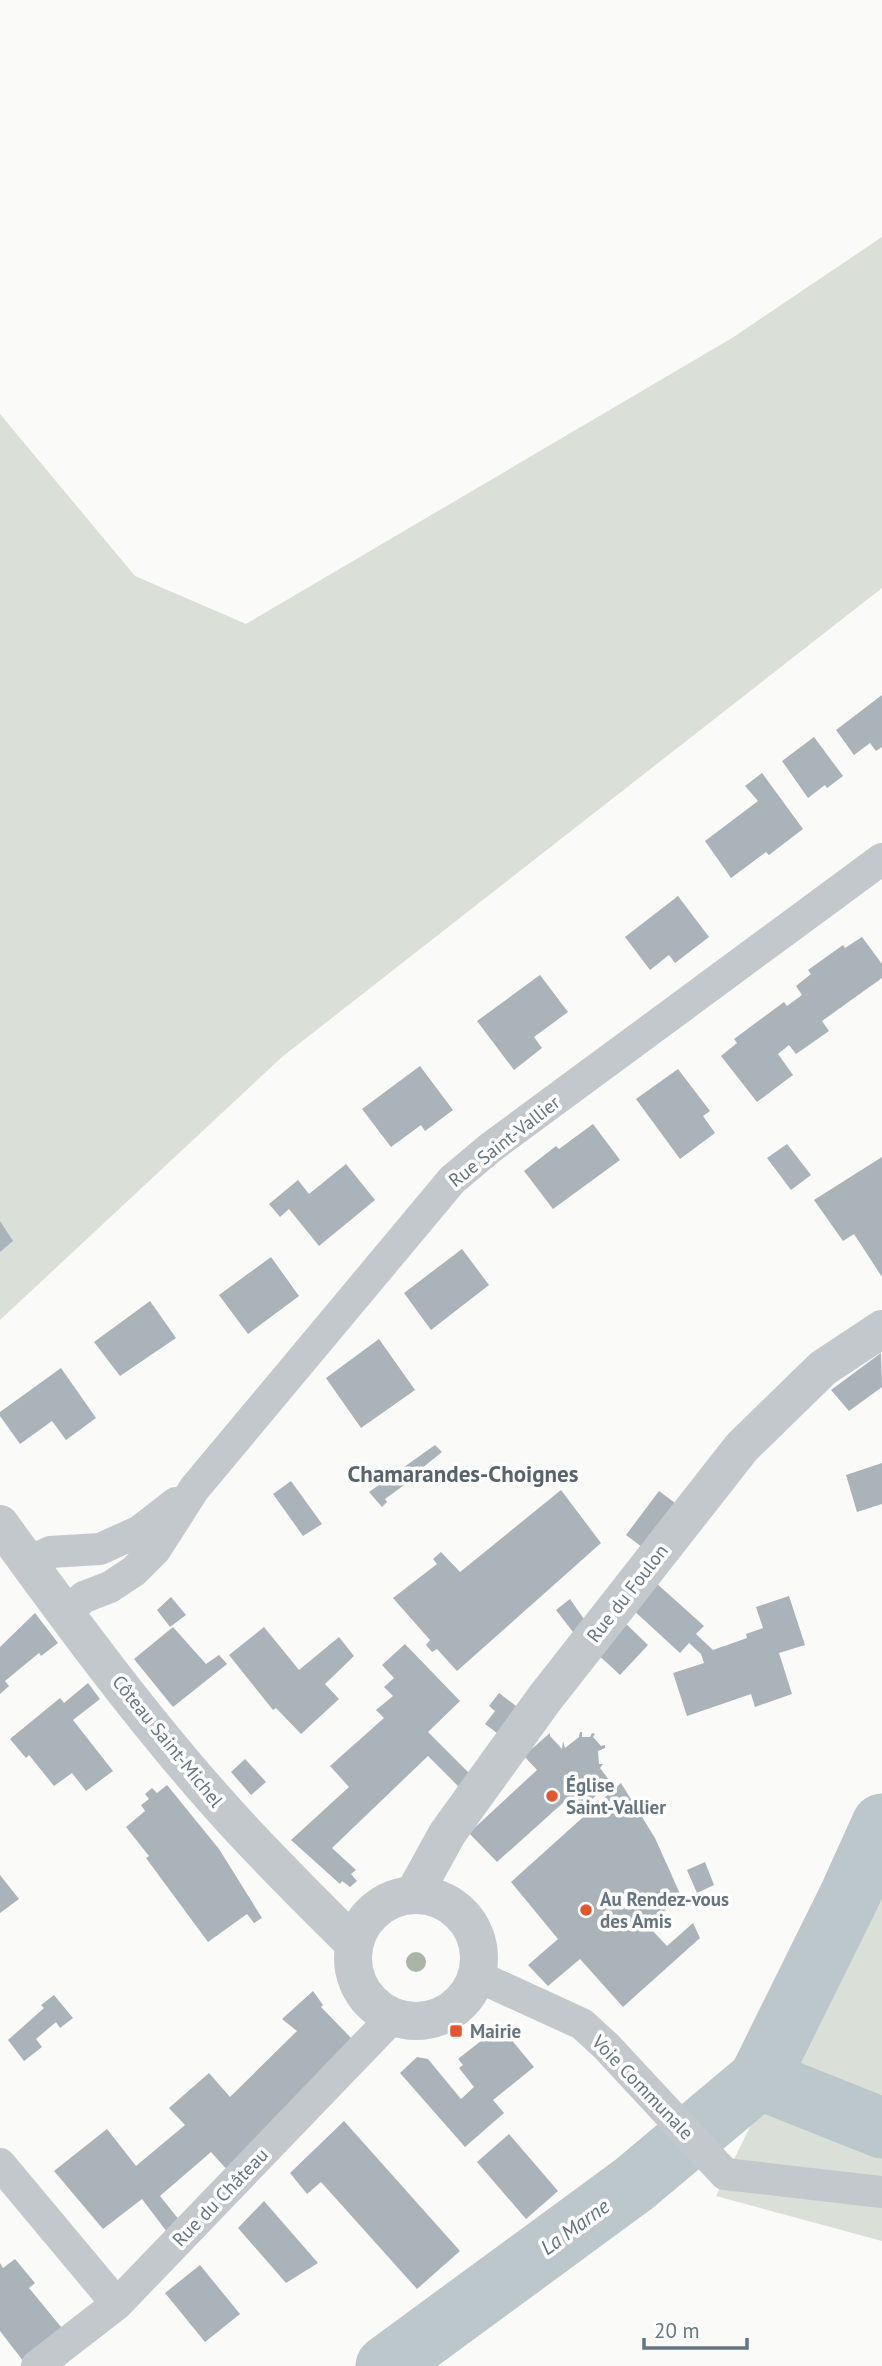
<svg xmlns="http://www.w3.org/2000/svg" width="882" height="2366" font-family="'PT Sans',sans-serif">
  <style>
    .green { fill: #dadfd7 }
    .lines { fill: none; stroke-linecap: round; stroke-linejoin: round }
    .river { stroke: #bbc7cb; stroke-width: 61 }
    .building { fill: #aab3b9 }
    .minor { stroke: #c3c8cc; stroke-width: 32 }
    .tertiary { stroke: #c3c8cc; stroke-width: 38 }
    .tree { fill: #aab4a7 }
    .poi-dot { fill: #e4572e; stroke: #fff; stroke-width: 2.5 }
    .labels { text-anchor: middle; stroke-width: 7; stroke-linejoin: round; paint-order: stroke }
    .street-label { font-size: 19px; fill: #657683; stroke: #fff }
    .poi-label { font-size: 19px; font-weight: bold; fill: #657683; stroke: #fff; text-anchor: start }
    .water-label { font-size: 21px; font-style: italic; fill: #60757c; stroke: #fff }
    .quarter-label { font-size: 23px; font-weight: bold; fill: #57646e; stroke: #fff }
  </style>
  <rect width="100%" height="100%" fill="#fafaf8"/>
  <path class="green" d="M882,237V588L282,1057L0,1320V414L135,576L246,624L732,338Z
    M882,1858V2241L716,2196Z"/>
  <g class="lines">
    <path class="river" d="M882,1824L850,1895L759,2079L882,2128
      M386,2366L634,2184L759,2079"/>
  </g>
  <path class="building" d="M882,695V747L876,751L870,743L854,755L836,730Z
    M814,737L843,776L827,788L825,785L808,798L782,761Z
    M762,773L803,829L769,855L766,852L731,878L705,841L758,801L745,786Z
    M678,896L709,937L675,963L669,955L650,970L625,937Z
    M862,937L882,964V978L822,1021L829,1031L796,1054L789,1045L778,1054L793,1075L757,1102L721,1056L737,1043L734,1039L784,1002L787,1006L802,995L796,986L811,974L808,970L843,945L845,948Z
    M540,975L568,1012L534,1037L542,1048L514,1070L477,1021Z
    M420,1066L453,1110L425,1131L421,1125L391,1147L362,1109Z
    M678,1069L710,1111L703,1116L715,1133L680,1159L636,1099Z
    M593,1124L620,1160L553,1209L524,1171L556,1146L559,1149Z
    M787,1144L811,1175L791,1190L767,1158Z
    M882,1157V1277L854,1234L843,1241L814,1200Z
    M346,1164L375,1200L319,1246L289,1209L280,1217L269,1204L298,1180L309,1194Z
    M0,1221L13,1241L0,1252Z
    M462,1249L489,1285L431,1330L404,1293Z
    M271,1257L299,1296L248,1334L219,1295Z
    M150,1301L176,1338L120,1376L94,1342Z
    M379,1339L415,1390L361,1428L326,1378Z
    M881,1353L882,1387L849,1411L831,1390Z
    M61,1368L96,1418L66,1440L52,1421L20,1444L0,1416V1412Z
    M435,1445L442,1452L416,1473L418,1475L385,1499L387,1502L382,1507L369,1492Z
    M882,1463V1504L857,1512L846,1475Z
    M291,1481L322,1524L303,1536L273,1494Z
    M561,1490L601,1543L457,1671L437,1649L432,1652L426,1645L430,1640L393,1598L437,1564L433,1559L441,1552L460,1572Z
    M659,1491L675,1503L642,1547L626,1535Z
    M655,1582L704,1626L696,1634L713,1650L747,1638L746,1634L763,1628L756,1607L789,1596L805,1645L779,1653L792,1694L755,1707L751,1694L687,1716L673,1673L704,1663L701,1654L689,1643L680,1653L631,1608Z
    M171,1597L186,1615L170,1627L157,1610Z
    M570,1599L586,1622L576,1636L556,1610Z
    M35,1613L58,1643L41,1656L39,1653L5,1681L9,1686L0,1694V1647Z
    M621,1619L648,1645L620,1675L593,1650Z
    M173,1627L206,1664L219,1655L227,1664L173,1707L134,1659Z
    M264,1627L299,1670L339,1637L354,1656L325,1684L339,1699L301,1734L276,1708L273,1710L229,1655Z
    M405,1644L460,1701L428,1732L471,1775L461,1789L428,1756L332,1848L356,1870L351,1874L357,1881L350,1887L342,1881L340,1884L291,1840L349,1787L330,1766L384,1718L376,1710L393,1696L384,1687L394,1678L382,1665Z
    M88,1683L100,1699L73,1720L113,1771L86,1791L72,1773L54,1786L29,1755L26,1758L10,1739L60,1698L64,1703Z
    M499,1693L520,1709L501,1736L485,1724L495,1711L489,1706Z
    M580,1732H582V1737H590L592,1733L595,1734L593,1737L601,1746L605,1745V1748L598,1751L599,1764H603L600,1768L609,1780L601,1787L606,1789L604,1792L602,1790L576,1814L565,1801L497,1862L469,1833L537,1770L524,1756L526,1754L550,1733V1736L562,1749L563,1741L565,1748L579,1737Z
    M245,1759L266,1782L251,1795L231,1772Z
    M621,1783L655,1838L681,1896L648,1926L667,1946L693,1923L700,1938L623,2007L580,1959L548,1986L528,1965L558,1939L511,1882Z
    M167,1785L219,1849L262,1918L254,1923L247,1914L208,1942L146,1858L149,1856L126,1827L145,1811L141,1805L149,1799L145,1794L152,1788L157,1793Z
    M705,1862L714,1885L697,1893L687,1870Z
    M0,1875L19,1899L0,1913Z
    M313,1991L323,2005L321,2007L353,2040L230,2173L211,2152L160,2196L180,2221L167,2232L142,2199L103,2229L54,2171L107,2129L136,2166L185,2125L169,2108L209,2073L230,2097L297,2031L282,2019Z
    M54,1995L73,2018L60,2028L56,2022L36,2039L42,2047L24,2061L8,2040L44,2008L41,2005Z
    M500,2026L534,2067L493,2100L504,2113L465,2147L400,2073L417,2057L428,2059L461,2099L474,2087L459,2068L463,2065L458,2059Z
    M344,2121L460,2251L417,2289L321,2182L307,2194L290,2173Z
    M509,2134L558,2191L526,2219L477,2162Z
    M264,2201L318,2263L286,2283L238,2228Z
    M15,2259L35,2283L29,2288L66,2333L24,2362L0,2331V2263L3,2268Z
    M200,2265L240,2314L205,2342L165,2293Z"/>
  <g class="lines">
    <path class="minor" d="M28,1563L50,1552L100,1549L140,1531L176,1503
      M65,1613L84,1597L110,1587L134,1571L155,1550L194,1489L452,1180L490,1148L882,859
      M477,1976L582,2024L606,2046L725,2174L882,2192
      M0,2164L117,2304
      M37,2366L117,2304L393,2017"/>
    <path class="tertiary" d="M0,1524C71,1622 143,1720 224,1810C265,1856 310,1900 354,1944
      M414,1894L447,1834L545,1698L742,1447L823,1368L882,1329
      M353 1958a63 63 0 1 1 126 0a63 63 0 1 1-126 0Z"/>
  </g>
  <circle class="tree" cx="416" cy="1962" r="10"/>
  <g class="poi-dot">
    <circle cx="552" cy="1796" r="7"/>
    <circle cx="586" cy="1910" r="7"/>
    <rect x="449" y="2024" width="14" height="14" rx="3.5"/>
  </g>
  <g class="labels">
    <g class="street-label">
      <text transform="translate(504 1141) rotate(-38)" y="7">Rue Saint-Vallier</text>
      <text transform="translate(627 1593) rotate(-52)" y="7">Rue du Foulon</text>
      <text transform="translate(168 1741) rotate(51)" y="7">Côteau Saint-Michel</text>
      <text transform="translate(643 2087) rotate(46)" y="7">Voie Communale</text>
      <text transform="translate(220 2197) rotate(-46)" y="7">Rue du Château</text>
    </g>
    <g class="poi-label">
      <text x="566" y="1792">Église<tspan x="566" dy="22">Saint-Vallier</tspan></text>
      <text x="600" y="1906">Au Rendez-vous<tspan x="600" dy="22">des Amis</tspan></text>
      <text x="470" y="2038">Mairie</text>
    </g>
    <g class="water-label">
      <text transform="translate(575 2227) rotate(-36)" y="7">La Marne</text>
    </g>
    <g class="quarter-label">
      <text x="463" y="1482">Chamarandes-Choignes</text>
    </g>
  </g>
  <path d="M644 2338v10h103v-10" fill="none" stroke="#657683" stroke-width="3.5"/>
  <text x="654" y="2338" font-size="21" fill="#657683" stroke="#ffffff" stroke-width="5" paint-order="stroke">20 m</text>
</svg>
